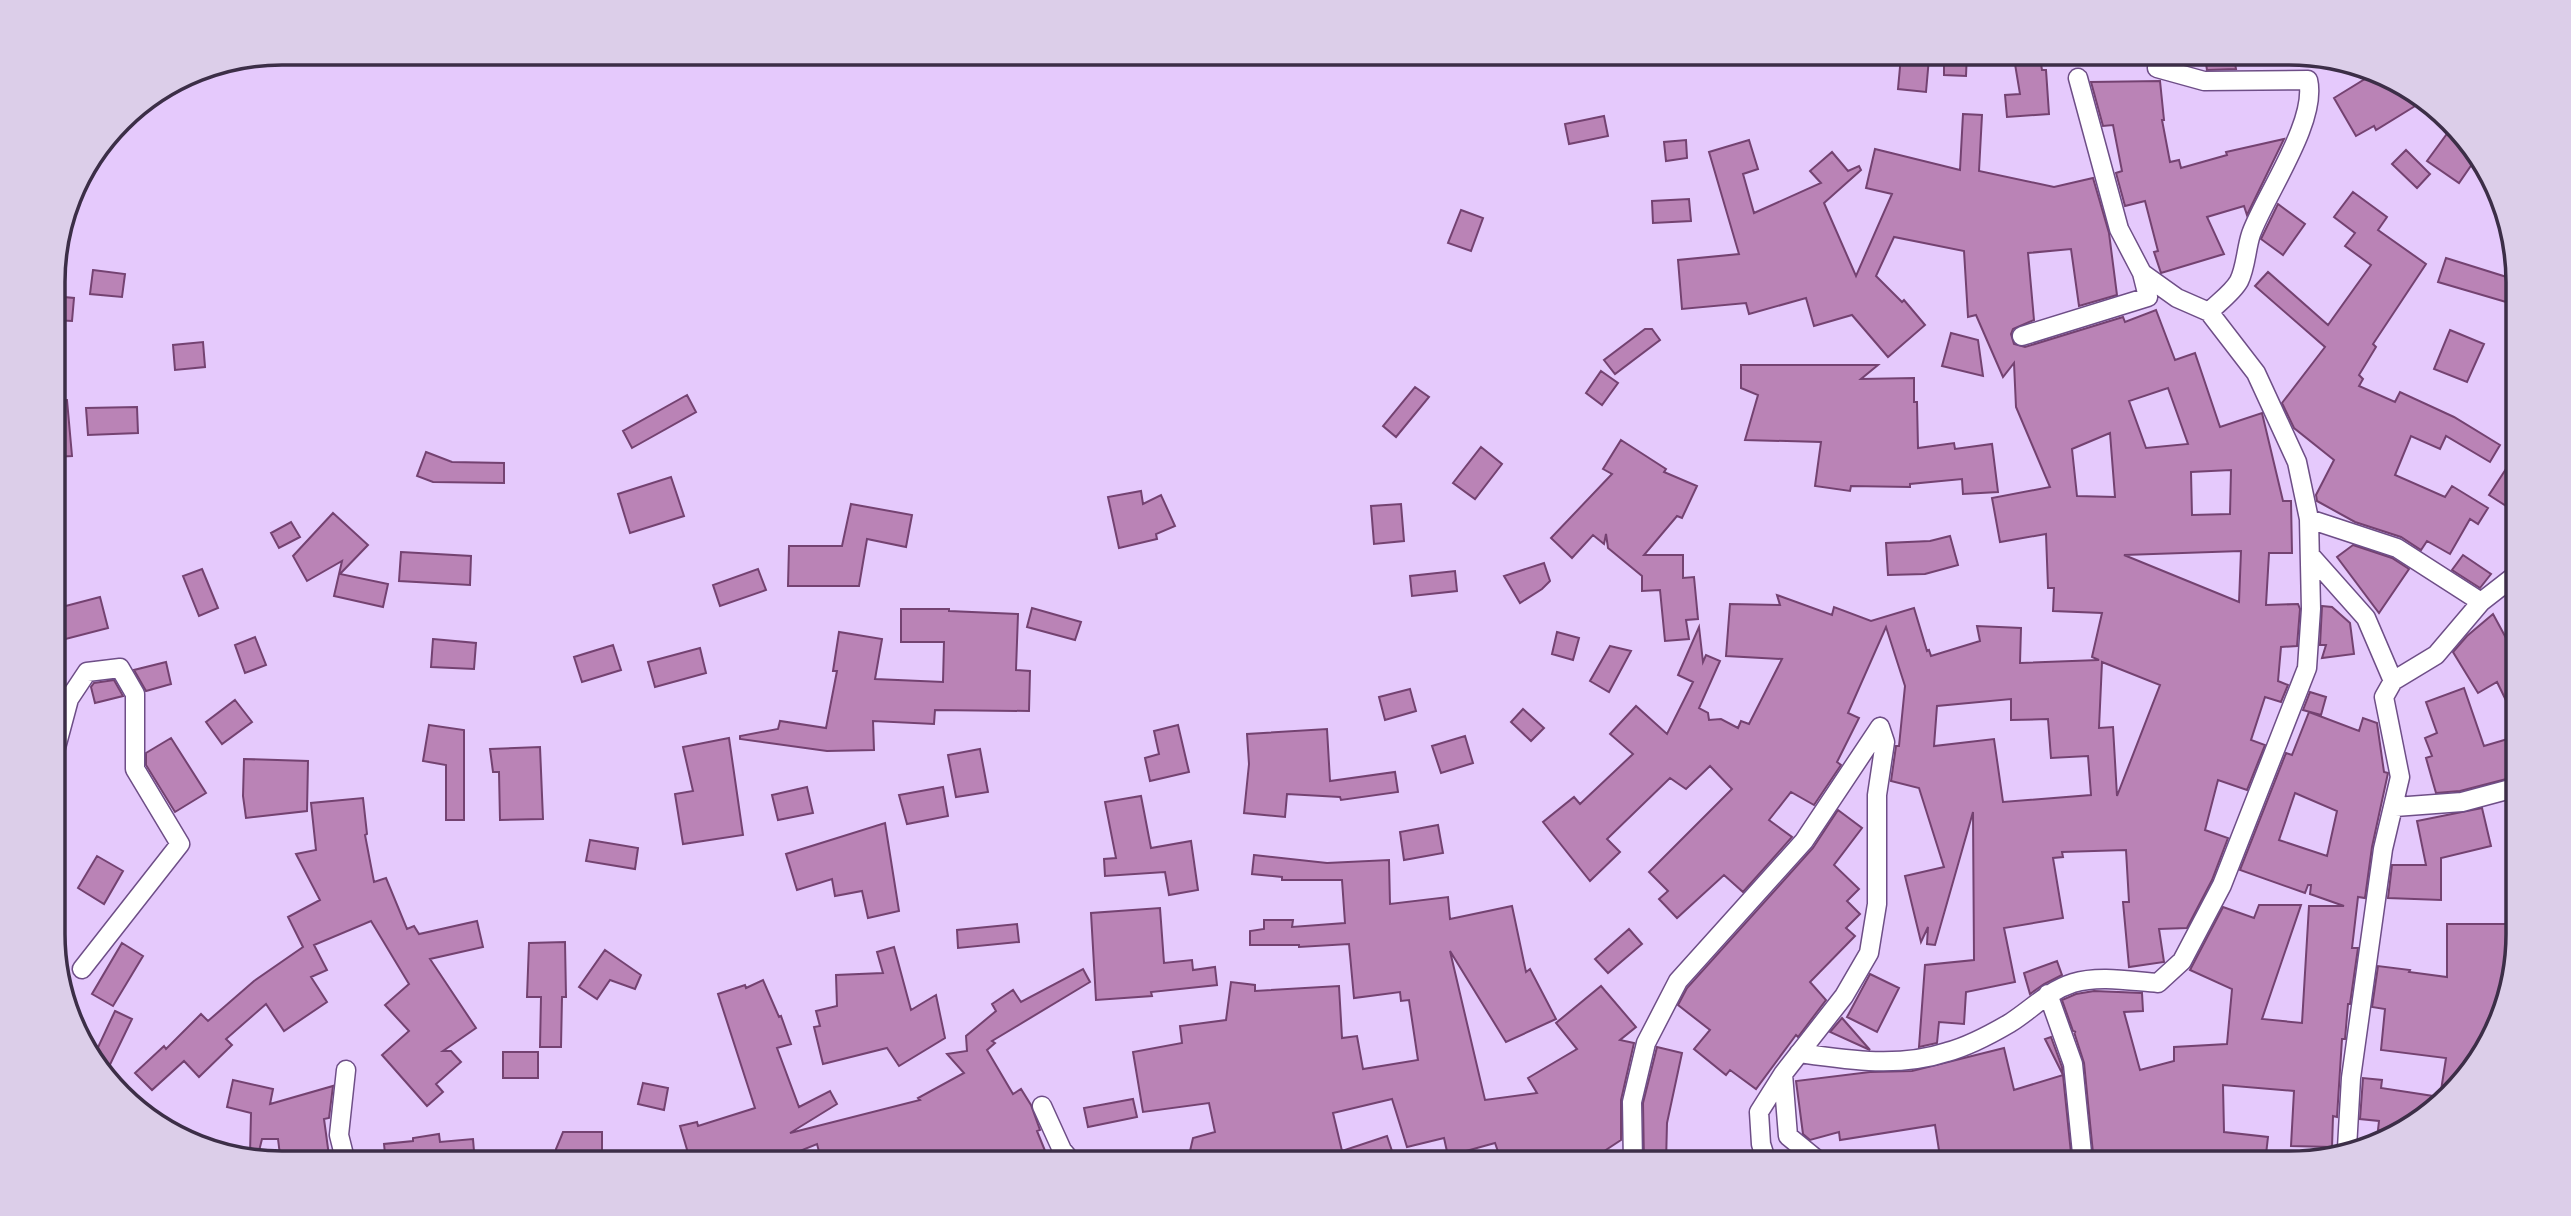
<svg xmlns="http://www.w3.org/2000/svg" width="2571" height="1216" font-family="'Alegreya Sans',sans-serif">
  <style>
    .building { fill: #ba83b6; stroke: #744271; stroke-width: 2; fill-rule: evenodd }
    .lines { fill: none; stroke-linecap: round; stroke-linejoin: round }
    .street-casing { stroke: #6e4e87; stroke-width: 21 }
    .street { stroke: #fff; stroke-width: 18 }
    .rim { fill: none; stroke: #3c2e47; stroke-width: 3.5 }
  </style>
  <rect width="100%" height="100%" fill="#e5c9fc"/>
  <path class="building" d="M1944,52H1967L1966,76L1944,75Z
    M2013,52H2039L2042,70H2046L2049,114L2007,117L2005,95L2020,94Z
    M2204,52H2233L2236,69L2207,70Z
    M1901,56L1929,58L1926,92L1898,89Z
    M2378,71L2420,103L2376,130L2374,126L2356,136L2334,98Z
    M2160,81L2164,120H2162L2170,162L2179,160L2181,168L2227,155L2226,152L2284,139L2247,215L2244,206L2207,217L2224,254L2161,273L2154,252L2158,251L2145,201L2125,206L2116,173L2122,171L2113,125L2103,126L2091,82Z
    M1963,114L1982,115L1979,171L2054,187L2093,178L2109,233L2117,295L2079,306L2071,249L2028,253L2034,320L2013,329L2011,334L2014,344L2025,347L2123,317L2125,322L2156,310L2175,360L2195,353L2220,427L2262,413L2283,501H2291L2292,553H2269L2266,605L2298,604L2300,609L2297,646L2281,647L2278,681L2288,685L2281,702L2265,697L2251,740L2265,745L2247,790L2218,780L2205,830L2228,838L2212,880L2187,928L2159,929L2164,962L2129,967L2123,902H2129L2126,850L2062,852L2063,857L2053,858L2063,918L2004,928L2015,982L1966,992L1964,1024L1939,1022L1937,1043L1919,1047L1925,965L1974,960L1973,812L1935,945L1927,944L1928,927L1921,942L1905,876L1944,867L1919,788L1891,781L1896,746H1899L1905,686L1886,627L1848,713L1859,718L1837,762L1841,765L1814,805L1791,792L1769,820L1792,837L1743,892L1724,875L1677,918L1659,899L1668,891L1649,872L1732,789L1710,766L1686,789L1670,778L1607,839L1620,852L1590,881L1543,822L1574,797L1580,804L1633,754L1610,734L1636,706L1667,734L1693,682L1678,675L1699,627L1703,662L1706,655L1720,661L1699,708L1708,713L1709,720L1721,719L1738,728L1741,721L1749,724L1782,659L1726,656L1730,604L1780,605L1777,595L1832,615L1834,607L1871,621L1914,608L1927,651L1929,650L1931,656L1980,641L1977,626L2021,628L2020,663L2099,660L2092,657L2102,613L2053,611L2054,588H2048L2046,534L2000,542L1992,498L2050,487L2016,407L2014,363L2003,377L1976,315L1968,317L1964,251L1894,237L1876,276L1902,302L1904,300L1925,325L1888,357L1852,315L1814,326L1806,298L1749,314L1746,303L1682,309L1678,260L1739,254L1709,152L1749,140L1758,169L1743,174L1754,213L1821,183L1810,171L1832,152L1848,171L1859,166L1861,170L1824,203L1856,276L1892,194L1866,188L1875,149L1960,170ZM2168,388L2188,444L2146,448L2129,401ZM2110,433L2115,497L2077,496L2072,449ZM2231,470L2230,514L2192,515L2191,472ZM2241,551L2239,602L2124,555ZM2102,662L2160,685L2117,796L2113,727L2099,728ZM2011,699V720L2048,719L2051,758L2088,756L2091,795L2003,802L1994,739L1934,746L1937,706Z
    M1604,116L1608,136L1569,144L1565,124Z
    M2452,127L2471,143L2477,157L2459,183L2427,161Z
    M1686,140L1687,158L1666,161L1664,142Z
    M2406,150L2430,174L2417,188L2392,164Z
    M2353,192L2387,217L2378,230L2426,264L2373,344L2376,347L2359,375L2363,379L2359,386L2395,402L2400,392L2454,417L2500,445L2490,462L2446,436L2440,449L2411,436L2395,475L2445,497L2452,486L2488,508L2478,524L2470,519L2450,554L2427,541L2421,550L2401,537L2355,522L2317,501L2316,495L2334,460L2294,428L2282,403L2325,347L2255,286L2268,272L2328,325L2371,265L2345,246L2355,233L2334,217Z
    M1689,199L1691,221L1653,223L1652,201Z
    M2278,204L2305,224L2283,255L2261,239Z
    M1461,210L1483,218L1471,251L1448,243Z
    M2446,258L2513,279L2506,302L2438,282Z
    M93,270L125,274L122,297L90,294Z
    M53,296L74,298L72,321L53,320Z
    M1645,329H1652L1660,340L1615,374L1604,360Z
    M2450,330L2484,344L2467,382L2434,369Z
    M1951,333L1978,340L1983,376L1942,366Z
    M203,342L205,367L175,370L173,345Z
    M1741,365H1878L1861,379L1914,378V402H1917L1918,448L1954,443L1955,449L1992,444L1998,492L1963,494L1962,479L1910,484V487L1851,486L1850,491L1815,486L1821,442L1745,440L1758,395L1741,388Z
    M1601,371L1618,383L1602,405L1586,393Z
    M1415,387L1429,397L1396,437L1383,426Z
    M687,395L696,412L632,448L623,431Z
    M67,400L72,456L53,457V401Z
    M137,407L138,433L88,435L86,408Z
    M1621,440L1666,469L1664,472L1697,486L1682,518L1677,516L1644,555H1683V578L1694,577L1698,619L1686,620L1689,639L1665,641L1660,590L1642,591V576L1608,548L1606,534L1604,544L1593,535L1572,558L1551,538L1612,474L1603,469Z
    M1481,447L1502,464L1475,499L1453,483Z
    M426,452L452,462L504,463V483L433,482L417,476Z
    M2517,452V513L2489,495Z
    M671,477L684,516L630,533L618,494Z
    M1141,491L1143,504L1161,495L1175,526L1156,534L1157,539L1119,548L1108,497Z
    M851,504L912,515L906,547L867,539L859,586H788L789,546H842Z
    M1401,504L1404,541L1374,544L1371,506Z
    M333,513L368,545L340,574L388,584L383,607L334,596L342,561L307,581L293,556Z
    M291,522L300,537L279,548L271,533Z
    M1950,536L1958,565L1925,574L1888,575L1886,543L1930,541Z
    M2353,545L2392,558L2409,569L2379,613L2337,557Z
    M401,552L471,556L470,585L399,581Z
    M2463,555L2491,574L2480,588L2452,570Z
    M1544,563L1550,581L1542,589L1520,603L1504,576Z
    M202,569L218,608L199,616L183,576Z
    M758,569L766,590L720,606L713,585Z
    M1455,571L1457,591L1412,596L1410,576Z
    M100,597L108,628L54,642V609Z
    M2322,606L2332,607L2350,623L2354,654L2322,658L2326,645H2320Z
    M1032,608L1081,622L1075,640L1027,627Z
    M901,609H949V611L1018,614L1016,670L1030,671L1029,711L935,710L934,724L873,721L874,750L827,751L740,739V736L778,729L780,721L826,728L837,671H833L839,632L882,639L875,679L943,682L944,642H901Z
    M2493,614L2518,660V725L2497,682L2478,693L2453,652L2467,636Z
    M1557,632L1579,638L1573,660L1552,654Z
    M255,637L266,665L245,673L235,645Z
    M433,639L476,643L474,669L431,667Z
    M613,645L621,670L582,682L574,657Z
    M1610,646L1631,651L1609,692L1590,681Z
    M700,648L706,673L655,687L648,662Z
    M166,662L171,684L146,691L134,670Z
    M114,680L123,696L95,703L91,687L94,683Z
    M2464,688L2484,746L2511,738L2518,760V776L2460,791L2436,793L2426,758L2432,756L2425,738L2437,733L2426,702Z
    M1410,689L1416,711L1385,720L1379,697Z
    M2310,692L2326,697L2321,715L2303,710Z
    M235,700L252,722L222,744L206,722Z
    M1523,709L1544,728L1531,741L1511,722Z
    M2309,712L2359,731L2363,718L2377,723L2384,772L2388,773L2372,847L2365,898L2358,897L2352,948H2358L2350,1004H2348L2345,1039H2342L2337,1117L2333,1116L2332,1147L2291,1146L2294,1091L2223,1085L2224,1132L2268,1137L2265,1163H2094L2084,1063L2074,1032H2076L2073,1031L2062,1000L2076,994L2094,991L2142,993L2143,1011L2124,1012L2140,1070L2174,1061V1047L2227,1044L2232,989L2190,970L2223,907L2254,918L2259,905H2301L2262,1019L2302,1023L2309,906H2344L2310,894L2311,885H2308L2305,893L2240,870L2286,753L2292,755ZM2295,793L2337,811L2327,856L2279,840Z
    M429,725L464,730V820H446V765L423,761Z
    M1178,725L1189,772L1150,781L1145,758L1159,754L1154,731Z
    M1327,729L1330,781L1395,772L1398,792L1341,800L1340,797L1287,794L1285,817L1244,813L1249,764L1247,734Z
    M1465,736L1473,763L1441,773L1432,746Z
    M171,738L206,793L175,812L146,765V753Z
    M729,738L743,835L683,844L675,794L693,791L683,747Z
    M540,747L543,819L500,820L499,772H493L490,749Z
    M980,749L988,792L956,797L948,755Z
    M244,759L308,761L307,811L246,818L243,796Z
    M807,787L813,813L778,820L772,795Z
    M943,787L948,816L907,824L899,795Z
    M1141,796L1151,848L1191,841L1198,890L1169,895L1165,872L1105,876L1104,859L1116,858L1105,802Z
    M363,798L367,834L365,835L374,882L386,878L407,929L414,926L419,934L477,921L483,947L430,959L476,1028L443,1051H451L461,1062L436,1084L443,1092L427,1106L382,1055L409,1031L385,1005L409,984L371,921L314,945L327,970L311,977L327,1002L284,1031L266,1004L226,1039L232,1045L199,1077L184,1061L152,1090L135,1073L164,1046L166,1049L201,1014L208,1021L254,981L303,947L288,917L320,900L296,854L316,850L311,803Z
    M2482,808L2491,846L2441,858V900L2388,898L2392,865H2426L2417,821Z
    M1838,810L1862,828L1834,865L1859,889L1847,901L1860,914L1846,928L1855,936L1810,982L1826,1000L1798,1037L1796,1035L1756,1089L1730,1070L1726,1075L1694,1049L1710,1030L1678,1005L1687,988L1813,848Z
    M885,823L899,911L868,918L862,891L835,896L832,879L797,890L786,854Z
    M1438,825L1443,853L1404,860L1400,832Z
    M590,840L638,848L635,869L586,861Z
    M1254,855L1327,863L1389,860L1390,904L1448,897L1450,919L1512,906L1526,972L1530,969L1556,1019L1506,1042L1450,951L1485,1100L1537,1093L1528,1078L1577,1049L1556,1023L1601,986L1636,1027L1620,1040L1634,1043L1621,1100V1140L1586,1163H1502L1495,1143L1448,1156L1444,1138L1407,1147L1392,1099L1333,1113L1342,1151L1387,1136L1396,1163H1193L1190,1151L1193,1138L1215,1132L1209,1103L1143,1112L1133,1052L1182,1043L1180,1026L1226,1020L1231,982L1255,985V991L1339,986L1342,1038L1357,1036L1363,1069L1418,1060L1409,1000L1401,1001L1400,992L1354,998L1349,944L1299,947V945H1250V931L1264,929V920H1293L1292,927L1345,923L1342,880H1282V877L1252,874Z
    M97,856L123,871L104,904L78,888Z
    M1160,908L1164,963L1192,960L1193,970L1215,967L1217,985L1151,992L1152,996L1096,1000L1091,913Z
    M1017,924L1019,942L958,948L957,930Z
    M2447,924H2518V934L2501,1022L2471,1074L2417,1125L2394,1132L2378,1130L2379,1121L2360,1119L2363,1078L2382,1080L2381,1088L2440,1097L2446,1058L2381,1050L2385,1009L2372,1007L2378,966L2410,970L2409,972L2447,977Z
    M1629,929L1642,944L1608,973L1595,959Z
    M565,942L566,997H562L561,1047H540L541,997H527L529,943Z
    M122,943L143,956L113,1006L92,994Z
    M894,947L911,1010L936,995L945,1038L899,1066L887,1048L823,1064L814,1027L820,1026L816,1011L837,1006L836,975L883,973L877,952Z
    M605,950L641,975L635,989L610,980L597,999L579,987Z
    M2057,961L2062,975L2044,984L2030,994L2024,973Z
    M1083,969L1090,982L992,1041L995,1043L987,1050L1013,1094L1021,1089L1031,1105L1040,1130L1037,1131L1050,1163H822L817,1144L770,1163H691L680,1126L697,1122L698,1126L755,1108L718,994L745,985L746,988L763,980L779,1017L781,1016L791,1044L777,1048L799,1107L830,1091L837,1104L790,1133L920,1100L918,1098L964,1073L947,1054L967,1051L966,1036L996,1011L992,1004L1013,990L1021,1002Z
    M1870,974L1899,988L1877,1032L1847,1017Z
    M115,1011L132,1019L104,1077L100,1073L93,1058Z
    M1842,1018L1870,1050L1830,1032Z
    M2051,1037L2062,1067L2063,1075L2045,1039Z
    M1657,1047L1682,1053L1667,1123L1666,1163H1644L1643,1103Z
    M2004,1048L2014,1090L2063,1075L2072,1163H2025L2024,1156L1974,1163H1941L1935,1125L1840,1140L1839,1132L1810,1140L1803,1134L1796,1081L1870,1072L1912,1071Z
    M503,1052H538V1078H503Z
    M233,1080L273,1089L270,1104L333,1086L329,1118L324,1119L330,1163H281L278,1139H262L258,1155L250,1154L251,1113L227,1107Z
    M643,1083L668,1088L664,1110L638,1104Z
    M1133,1099L1137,1117L1088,1127L1084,1108Z
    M563,1132H602V1163H556V1149Z
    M439,1134L440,1142L473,1139L475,1163H417V1161L386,1163L384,1144L413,1141V1138Z"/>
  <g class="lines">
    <defs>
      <path id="street" d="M2157,68L2204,81L2308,80C2318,121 2265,195 2251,234C2246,249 2246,267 2239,281C2233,292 2218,303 2209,312
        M2022,336L2148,297L2142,273L2119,229L2078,78
        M2309,519L2397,548L2481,602
        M2310,555L2366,618L2393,681L2384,697L2400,777L2383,849L2351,1078L2347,1148
        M2393,681L2436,655L2481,602L2517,574
        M54,755L69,699L87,672L120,668L135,694V769L180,844L82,969
        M2395,807L2462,802L2518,787
        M2048,994L2073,1064L2083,1163
        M1799,1053C1848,1060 1899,1068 1947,1052C1966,1047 1993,1033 2010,1023C2032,1009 2048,991 2073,983C2099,975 2131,981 2158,983L2182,961L2222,885L2307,668L2311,609L2309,519L2297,462L2256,373L2209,312L2177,298L2142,273
        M1783,1074L1788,1136L1821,1163
        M1042,1106L1062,1150L1073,1163
        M346,1163L339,1135L346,1070
        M1633,1163L1632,1102L1646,1043L1678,981L1804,841L1880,727
        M1767,1163L1761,1144L1759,1112L1783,1074L1844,996L1869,953L1877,904V795L1885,742L1880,727"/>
    </defs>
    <use href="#street" class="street-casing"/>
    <use href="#street" class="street"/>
  </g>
  <path d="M0 0H2571V1216H0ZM282 65H2289A217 217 0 0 1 2506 282V934A217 217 0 0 1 2289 1151H282A217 217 0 0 1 65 934V282A217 217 0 0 1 282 65Z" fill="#dccee9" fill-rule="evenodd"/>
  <path class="rim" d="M282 65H2289A217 217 0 0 1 2506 282V934A217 217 0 0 1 2289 1151H282A217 217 0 0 1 65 934V282A217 217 0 0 1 282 65Z"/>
</svg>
